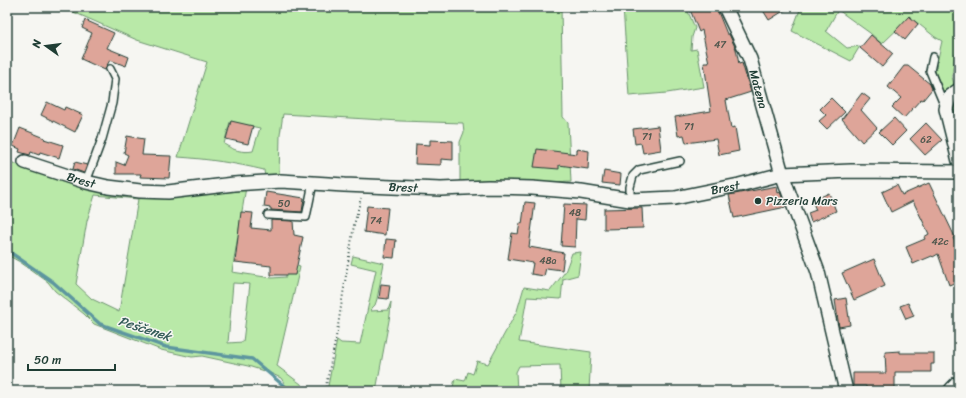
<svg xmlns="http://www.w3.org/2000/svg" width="966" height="398" font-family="Sriracha,sans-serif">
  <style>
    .green { fill: #b9e9a8; stroke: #6c936e; fill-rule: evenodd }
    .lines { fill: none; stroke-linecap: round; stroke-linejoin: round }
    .stream { stroke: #5d969f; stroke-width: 3.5 }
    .building { fill: #dea599; stroke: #1f3d34 }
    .lane-casing { stroke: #1f3d34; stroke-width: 10 }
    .street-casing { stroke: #1f3d34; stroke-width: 16 }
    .secondary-casing { stroke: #1f3d34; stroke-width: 22 }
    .path { stroke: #1f3d34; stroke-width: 2; stroke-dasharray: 1 3; stroke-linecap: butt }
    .lane { stroke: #f6f6f2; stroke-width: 7 }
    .street { stroke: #f6f6f2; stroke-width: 13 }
    .secondary { stroke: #f6f6f2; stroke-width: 19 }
    .poi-dot { fill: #1f3d34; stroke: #f6f6f2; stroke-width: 1.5 }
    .labels { text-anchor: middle; stroke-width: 3; stroke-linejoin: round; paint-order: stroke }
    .number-label { font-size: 10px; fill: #4f574d }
    .street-label { font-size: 12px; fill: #1f3d34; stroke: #f6f6f2 }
    .poi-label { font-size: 12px; fill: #1f3d34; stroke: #f6f6f2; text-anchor: start }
    .water-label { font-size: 13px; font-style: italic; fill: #345b58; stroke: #f6f6f2 }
  </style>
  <rect width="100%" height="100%" fill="#f6f6f2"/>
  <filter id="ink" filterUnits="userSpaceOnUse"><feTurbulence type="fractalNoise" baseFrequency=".025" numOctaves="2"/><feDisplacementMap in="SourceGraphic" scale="8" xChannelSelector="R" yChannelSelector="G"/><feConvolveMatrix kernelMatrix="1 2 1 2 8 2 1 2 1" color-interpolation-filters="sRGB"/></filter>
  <g filter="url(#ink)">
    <path class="green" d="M62,7H561L563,117L568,123L571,182L550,183L543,186L464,184L460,181V142L464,132L463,123L400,121L283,114L280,135L279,179L265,178L264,170C235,163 208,159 178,157L207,62L137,40ZM230,122L260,128L253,151C242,153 233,150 224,144Z
      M623,7H686L695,28L692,37L691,50L697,49L704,87L667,93L629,96Z
      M801,7H932L951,10L952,7H959V53H955L952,77L955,87L946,98L935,72L942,41L935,37L910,17L882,44L870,33L838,10L826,31L847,48L860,46L851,61L792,31Z
      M959,93V130L956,131L952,101Z
      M7,161L76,184L246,187L232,272L272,278L286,277L287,261L293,265L300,267L277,366L301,384L305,391H296L286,386L281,378L270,373L248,366L202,356L192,357L161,350L94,324L84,314L55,291L48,282L20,262L11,257H7ZM95,195L138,199L119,312L92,299L76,284L87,221ZM233,283L250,284L243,342L228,343Z
      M581,252L578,275L563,279L561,299L527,297L519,342L591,352L589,391H561L560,365L519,366L516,372L517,391H452L455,379L465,381L468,372L473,374L477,361L488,364L517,311L524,287L550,291L565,272L572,253Z
      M353,256L384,263L377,299L375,305L372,308L371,311L388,310L391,302L390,315L376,391H327L337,340L341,343L360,344L376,270L351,264Z"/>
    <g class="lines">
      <path class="stream" d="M7,254L11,253L53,282L100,324L166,347L252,359L290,391"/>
    </g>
    <path class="building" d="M689,7H716L727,34H729L736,49L739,64L742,63L751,92L726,100L731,128L735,127L739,151L719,155L716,139L686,143L684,135L678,136L675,117L711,111L704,63H709L702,30L699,32Z
      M761,7H790L769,20Z
      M909,16L918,24L905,40L895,31Z
      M85,20L114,33L107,48L129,57L126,66L110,60L106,67L105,70L81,59L92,33L82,28Z
      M871,35L893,54L882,67L860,48Z
      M904,66H908L930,84L932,89L923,100L921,99L904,118L892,107L901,98L888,87Z
      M862,93L870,99L861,110L877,128L862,142L842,119Z
      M831,98L845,112L827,129L819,121L826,115L820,109Z
      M47,102L64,110L65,107L83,115L75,132L41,115Z
      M894,118L906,131L892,145L879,132Z
      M231,121L253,126L248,144L226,139Z
      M926,123L942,140L925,155L910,139Z
      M658,126L661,150L643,153L641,143L635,144L633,129Z
      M20,128L45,138L44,139L63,145L59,158L40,152L39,155L31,152L30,155L19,152L20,149L13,146Z
      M127,136L144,139L142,155L171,156L169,178L140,177L141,174H116V162L124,165L128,155L124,153Z
      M430,140L453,141V160L441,159V165L415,164L416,144L430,145Z
      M537,149L577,154V149L589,151L588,169L559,165V169L534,167Z
      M75,162L87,165L84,173L73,169Z
      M604,171L621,174L620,185L602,183Z
      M929,183L955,237L953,238L959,251V281L949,285L938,254L933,257L932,256L913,264L906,247L925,239L924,237L929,234L913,201L891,212L882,192L897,185L902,195Z
      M777,186L778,193L780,192L786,207L734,218L729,195Z
      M266,192L304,198L302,212L271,210V208L264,207Z
      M829,193L836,211L811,222L808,213L816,210L812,201Z
      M525,202L535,203L529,247L564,253L562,270L546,268L544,276L531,274L533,263L508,259L512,233L518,234L520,223L522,224Z
      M564,204L586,205L585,220L576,219L575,247L561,246Z
      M367,206L388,208L385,235L364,232Z
      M642,208L643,228L604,229V209Z
      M241,212L253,213L251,228L271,230V220L293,221L294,235L303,237L295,275H271V266L235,262Z
      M386,239L396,240L394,258L384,257Z
      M874,259L885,286L854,300L842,273Z
      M381,284L390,285L388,299L379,298Z
      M846,298L850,325L839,327L835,300Z
      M908,303L914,316L906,319L900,306Z
      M900,351V353H934V364H931V372H895V391H866V386H853V373H886L885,352Z"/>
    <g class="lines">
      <defs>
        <path id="lane" d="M933,57L930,71L945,107
          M86,182L102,139L112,103L115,79L110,69
          M630,200V187L633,176L639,170L680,161
          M268,215L306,217L313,183"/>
        <g id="street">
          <path id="s1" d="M725,7L750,59L782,174L818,272L846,391"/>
          <path d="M959,90L950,96L946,109L959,161"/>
          <path id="s2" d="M25,162L86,182L108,187L140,191L168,192L234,184L281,181L344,185L441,189L488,187L532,188L581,192L630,200L675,198L739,185L782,174L851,171L959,172"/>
        </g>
        <path id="secondary" d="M954,391L959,386"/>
      </defs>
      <use href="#lane" class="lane-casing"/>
      <use href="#street" class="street-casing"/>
      <use href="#secondary" class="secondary-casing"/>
      <path class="path" d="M7,157L14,159
        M325,391L337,332L354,225L361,198"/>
      <use href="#lane" class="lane"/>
      <use href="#street" class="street"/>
      <use href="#secondary" class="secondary"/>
    </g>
  </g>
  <circle class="poi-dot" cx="758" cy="201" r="4"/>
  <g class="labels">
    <g class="number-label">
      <text x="720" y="48">47</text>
      <text x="689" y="130">71</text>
      <text x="647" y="140">71</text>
      <text x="926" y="143">62</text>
      <text x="284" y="207">50</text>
      <text x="575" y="216">48</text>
      <text x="376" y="224">74</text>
      <text x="940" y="245">42c</text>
      <text x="548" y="264">48a</text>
    </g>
    <g class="street-label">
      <text dy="4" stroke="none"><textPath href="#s1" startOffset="89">Matena</textPath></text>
      <text dy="4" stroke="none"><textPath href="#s2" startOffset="59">Brest</textPath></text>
      <text dy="4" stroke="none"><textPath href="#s2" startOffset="383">Brest</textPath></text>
      <text dy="4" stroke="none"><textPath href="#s2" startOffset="707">Brest</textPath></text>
    </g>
    <g class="poi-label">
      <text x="766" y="205">Pizzeria Mars</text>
    </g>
    <g class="water-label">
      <text transform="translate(145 328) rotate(18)" y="5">Peščenek</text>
    </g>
  </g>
  <rect width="966" height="398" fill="none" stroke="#f6f6f2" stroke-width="24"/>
  <rect x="12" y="12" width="942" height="374" fill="none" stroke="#1f3d34" stroke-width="1.5" filter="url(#ink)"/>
  <g transform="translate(46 46) rotate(284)" stroke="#f6f6f2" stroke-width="3" paint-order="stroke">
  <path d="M0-3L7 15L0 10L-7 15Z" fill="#1f3d34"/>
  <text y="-6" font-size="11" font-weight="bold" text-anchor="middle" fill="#1f3d34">N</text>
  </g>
  <path d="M28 364v6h87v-6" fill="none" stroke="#1f3d34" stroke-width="2"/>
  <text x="34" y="364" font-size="12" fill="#1f3d34" stroke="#f6f6f2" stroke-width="3" paint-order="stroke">50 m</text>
</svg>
